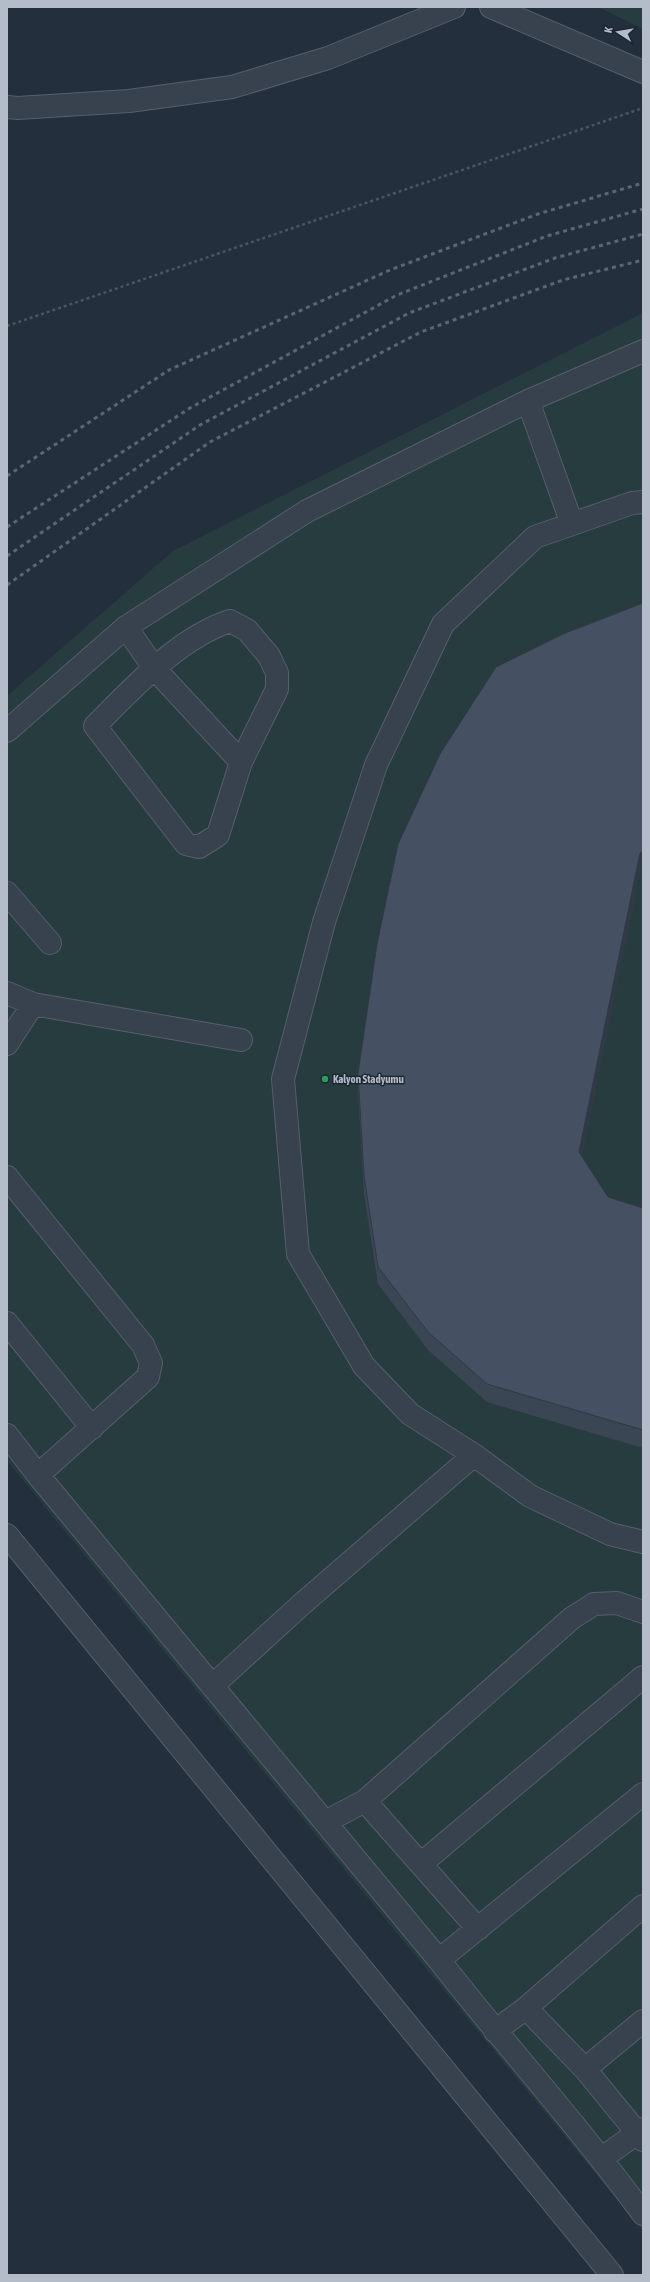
<svg xmlns="http://www.w3.org/2000/svg" width="650" height="2282" font-family="'Asap Condensed',sans-serif">
  <style>
    .green { fill: #263c3f }
    .lines { fill: none; stroke-linecap: round; stroke-linejoin: round }
    .minor-casing { stroke: #565f6c; stroke-width: 24 }
    .path { stroke: #44595c; stroke-width: 2.5; stroke-dasharray: 3 3; stroke-linecap: butt }
    .minor { stroke: #38414e; stroke-width: 22 }
    .rail { stroke: #5a6575; stroke-width: 3; stroke-dasharray: 4 4; stroke-linecap: butt }
    .wall { fill: #3b4654 }
    .shaded-wall { fill: #303945 }
    .building { fill: #455162; stroke: #303945 }
    .leisure-dot { fill: #2e9e5b; stroke: #1d2633; stroke-width: 1.5 }
    .labels { text-anchor: middle; stroke-width: 3; stroke-linejoin: round; paint-order: stroke }
    .poi-label { font-size: 11px; font-weight: bold; fill: #b4bcc9; stroke: #1d2633; text-anchor: start }
  </style>
  <rect width="100%" height="100%" fill="#242f3e"/>
  <path class="green" d="M598,7H643V29Z
    M643,313V2231L7,1461V696L173,551Z"/>
  <g class="lines">
    <defs>
      <path id="minor" d="M491,7L643,72
        M7,107L18,108L129,101L232,87L328,58L454,7
        M528,401L572,524
        M643,502L632,503L535,537L443,624L376,765L324,922L283,1079L298,1254L364,1366L410,1414L474,1455L530,1496L610,1534L643,1542
        M230,621L247,630L269,656L277,673V689L241,762L218,835L199,847L186,844L95,726C133,688 178,638 230,621Z
        M126,627L154,668L241,762
        M7,731L126,627L307,511L528,401L643,351
        M7,893L50,943
        M7,993L33,1004L241,1040
        M7,1044L33,1004
        M7,1177L143,1345L151,1363L148,1377L38,1475
        M7,1323L92,1428
        M7,1435L38,1475L439,1960C506,2046 579,2126 643,2214
        M7,1535L612,2275
        M212,1686L302,1604L474,1455
        M365,1801L478,1929
        M325,1822L365,1801L572,1618L594,1604L617,1603L643,1612
        M422,1863L643,1677
        M439,1960L643,1794
        M526,2008L585,2069L643,2140
        M495,2031L526,2008L643,1906
        M585,2069L643,2021
        M602,2158L643,2129"/>
    </defs>
    <use href="#minor" class="minor-casing"/>
    <path class="path" d="M7,326L643,108"/>
    <use href="#minor" class="minor"/>
    <path class="rail" d="M7,476L169,370L390,270L538,214L643,183
      M7,527L190,408L397,295L547,236L643,209
      M7,556L200,425L409,313L555,258L643,234
      M7,585L210,442L421,332L563,280L643,260"/>
  </g>
  <path class="wall" d="M640,871L582,1156L608,1197L643,1208V1448L487,1402L428,1350L378,1284L364,1194L358,1091V1073Z"/>
  <path class="shaded-wall" d="M643,851V869L640,871L579,1170V1152L640,853Z"/>
  <path class="building" d="M643,603V851L640,853L579,1152L608,1197L643,1208V1430L487,1384L428,1332L378,1267L364,1176L358,1073L377,944L398,844L440,754L496,667L563,634Z"/>
  <circle class="leisure-dot" cx="325" cy="1079" r="4"/>
  <g class="labels">
    <g class="poi-label">
      <text x="333" y="1083">Kalyon Stadyumu</text>
    </g>
  </g>
  <rect width="650" height="2282" fill="none" stroke="#b4bcc9" stroke-width="16"/>
  <g transform="translate(618 32) rotate(282)" stroke="#1d2633" stroke-width="3" paint-order="stroke">
  <path d="M0-3L7 15L0 10L-7 15Z" fill="#b4bcc9"/>
  <text y="-6" font-size="11" font-weight="bold" text-anchor="middle" fill="#b4bcc9">K</text>
  </g>
</svg>
